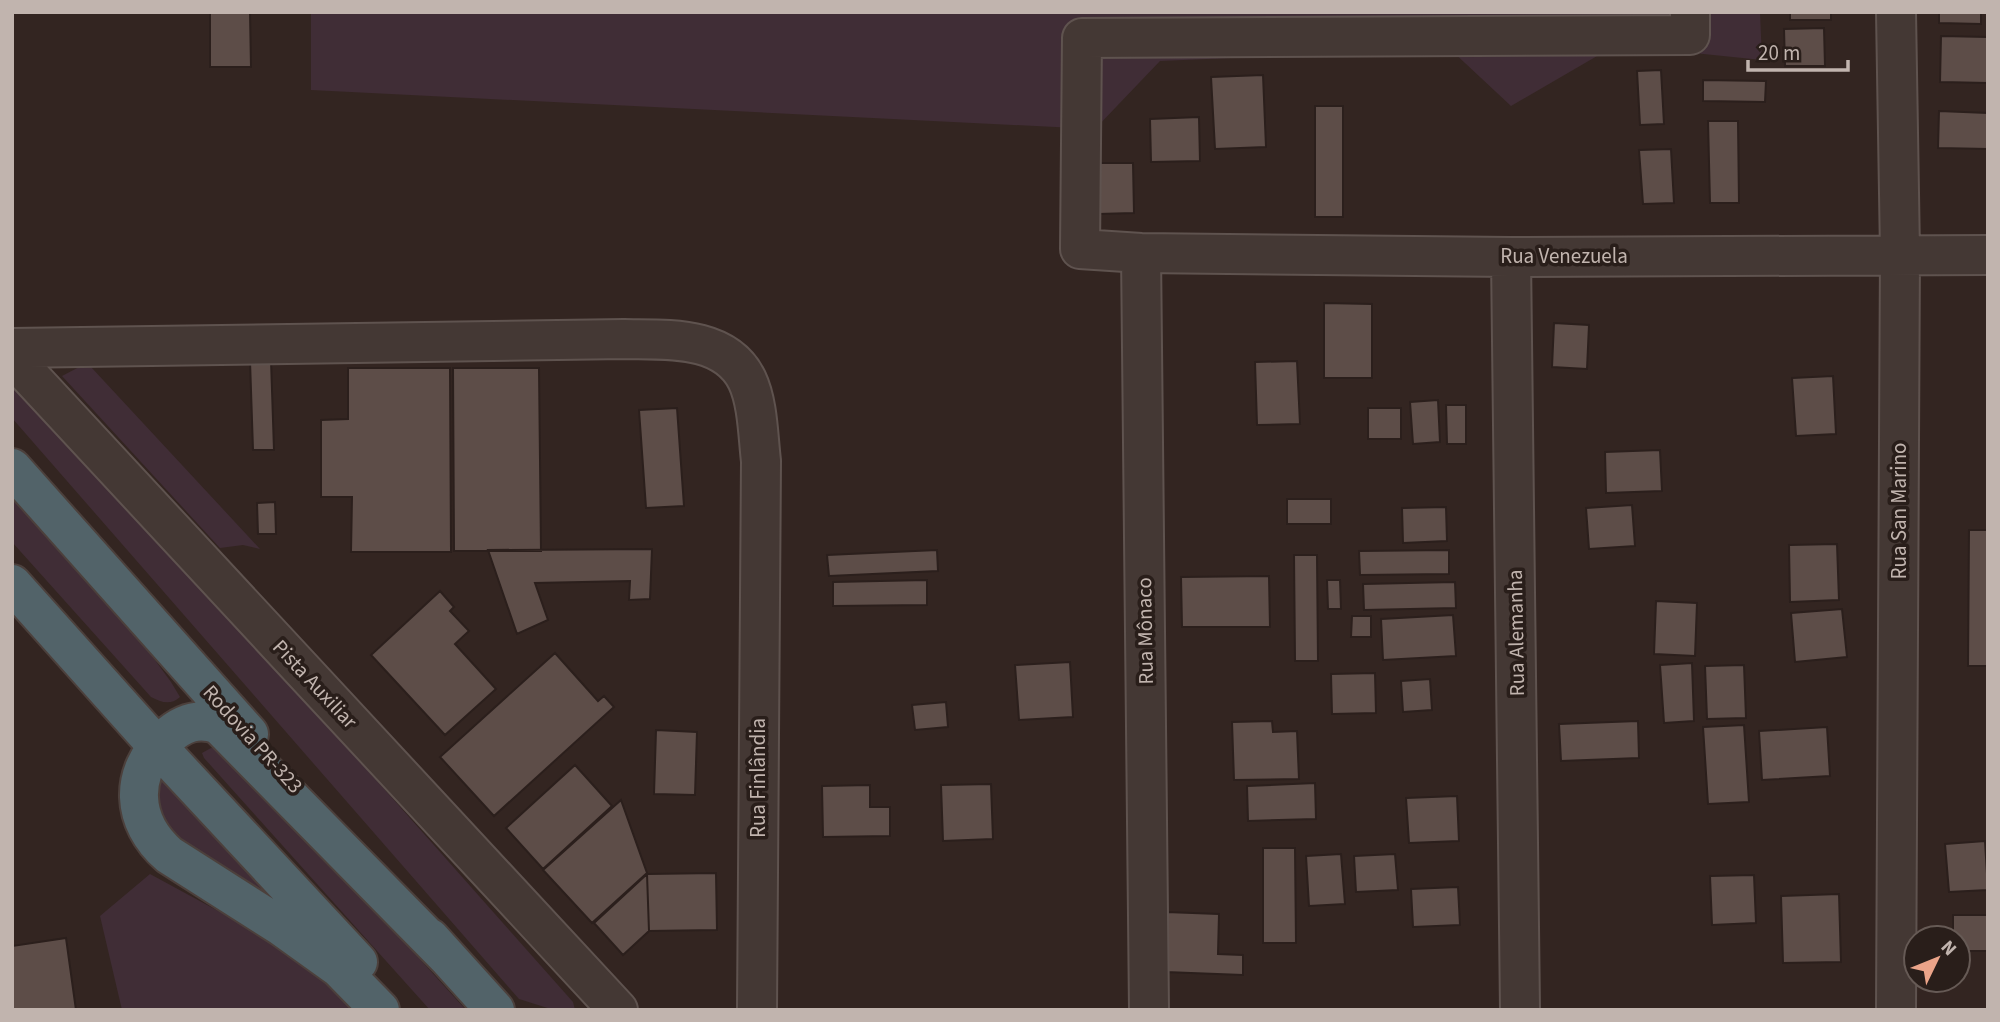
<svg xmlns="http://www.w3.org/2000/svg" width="2000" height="1022" font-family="'Source Sans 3',sans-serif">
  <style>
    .green { fill: #402d36 }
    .building { fill: #5d4d48; stroke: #2b1f1c; stroke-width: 2 }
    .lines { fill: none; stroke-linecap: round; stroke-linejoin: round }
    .minor-casing { stroke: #5f534f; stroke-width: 42 }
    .highway-casing { stroke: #4c403c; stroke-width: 42 }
    .minor { stroke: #443834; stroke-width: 38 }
    .highway { stroke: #526369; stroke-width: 38 }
    .labels { text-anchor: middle; stroke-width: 7; stroke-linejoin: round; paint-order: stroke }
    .street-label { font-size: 21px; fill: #c1b4ae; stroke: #291e1a }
  </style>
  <rect width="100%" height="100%" fill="#332521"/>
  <path class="green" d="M311,12H1760L1762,60L1616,45L1511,106L1450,49L1160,61L1095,129L311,90Z
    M83,365L91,367L260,549L243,545L220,548L62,376Z
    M12,369L573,1002L575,1010H554L519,999L12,418Z
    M12,490L109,597L171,682L180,697C170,706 161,702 151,697L12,542Z
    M211,748L222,749L239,760L466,1010H430L204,758L202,753Z
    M159,773L326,941L171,831L155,812Z
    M150,874L288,949L361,1010H122L100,916Z"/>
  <path class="building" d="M210,12H250L251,67H210Z
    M1790,12H1831V20H1790Z
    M1939,12H1981V24L1939,23Z
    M1824,28L1825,66H1785L1784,29Z
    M1941,36L1988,37V83L1940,82Z
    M1661,70L1664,124L1640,125L1637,71Z
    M1263,75L1266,147L1215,149L1211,77Z
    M1703,80L1766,81L1765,102L1703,101Z
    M1315,106H1343V217H1315Z
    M1939,111L1988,113V149L1938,148Z
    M1199,117L1200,161L1151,162L1150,119Z
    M1708,121H1738L1739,203H1710Z
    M1671,149L1674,203L1643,204L1639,150Z
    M1097,163H1133L1134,213L1098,214Z
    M1324,303L1372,304V378H1324Z
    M1554,323L1589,325L1587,369L1552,367Z
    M271,360L274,450H253L250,361Z
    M1297,361L1300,424L1257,425L1255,362Z
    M348,368H450L451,552H351L352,497H321V420L348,419Z
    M453,368H539L541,551H454Z
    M1833,376L1836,434L1796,436L1792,378Z
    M1438,400L1440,442L1413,444L1410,402Z
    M1446,405H1466V444H1447Z
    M677,408L684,506L646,508L639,410Z
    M1368,408H1401V439H1368Z
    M1660,450L1662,491L1606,493L1605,452Z
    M1287,499H1331V524H1287Z
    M275,502L276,534H258L257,503Z
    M1632,505L1635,546L1589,549L1586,508Z
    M1446,507L1447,541L1403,543L1402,508Z
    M1969,530H1988V666H1968Z
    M1837,544L1839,600L1790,602L1789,545Z
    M652,549L650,599L629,600L630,581L535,583L548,620L517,634L488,550Z
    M937,550L938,571L829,576L827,555Z
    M1449,550V574L1360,575L1359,551Z
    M1294,555H1317L1318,661H1295Z
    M1269,576L1270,627H1182L1181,577Z
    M927,580V605L833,606V582Z
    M1327,580H1340L1341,609H1328Z
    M1455,582L1456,608L1364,610L1363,584Z
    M440,591L454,607L450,611L469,631L455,644L496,689L445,735L371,655Z
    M1656,601L1697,603L1695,656L1654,654Z
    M1842,609L1847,657L1795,662L1791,613Z
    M1453,615L1456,656L1383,660L1381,619Z
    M1352,616H1371V637H1351Z
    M555,653L598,701L604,696L614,707L494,816L440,757Z
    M1070,662L1073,717L1019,720L1015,665Z
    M1692,663L1694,721L1664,723L1660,665Z
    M1744,665L1746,718L1707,719L1705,666Z
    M1375,673L1376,713L1332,714L1331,674Z
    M1430,679L1432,710L1403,712L1401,681Z
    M946,702L948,727L915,730L912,705Z
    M1272,721L1273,732L1297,731L1299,779L1234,780L1232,722Z
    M1638,721L1639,758L1561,761L1559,724Z
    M1744,725L1749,802L1708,804L1703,727Z
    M1827,727L1830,776L1762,780L1759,731Z
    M656,730L697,732L695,795L654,794Z
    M575,765L612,806L543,869L506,828Z
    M1315,783L1316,819L1248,821L1247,786Z
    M991,784L993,839L943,841L941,785Z
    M870,785V807H890V836L823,837L822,786Z
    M1457,796L1459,841L1409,843L1406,798Z
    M621,800L647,873L592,923L543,870Z
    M1985,841L1988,890L1949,892L1945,844Z
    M1263,848H1295L1296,943H1263Z
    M1341,854L1345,904L1309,906L1306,856Z
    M1395,854L1398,890L1356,892L1354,856Z
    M716,873L717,930L649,931L647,874Z
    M647,874L649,931L623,955L594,923Z
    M1754,875L1756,923L1712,925L1710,876Z
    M1458,887L1460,925L1413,927L1411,889Z
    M1839,894L1841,962L1783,963L1781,896Z
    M1166,912L1219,914L1218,954L1243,955V975L1165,972Z
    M1953,915H1988V951H1958V938H1953Z
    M66,938L76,1010H12V946Z"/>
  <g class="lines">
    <defs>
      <path id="minor" d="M1690,12V35L1082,38L1080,249L1141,253L1511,257L1988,255
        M1896,12L1900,253L1896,1010
        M1141,253L1149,1010
        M1511,257L1520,1010
        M12,348L624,339C666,340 725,335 747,380C758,403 758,436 761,461L757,1010
        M12,357L618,1010"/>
      <path id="highway" d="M12,468L249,734
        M12,584L157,746L358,962
        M430,938L495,1010
        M380,1010L339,968L282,927L169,855C131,822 128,773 166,738C182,723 198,717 219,725L448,958"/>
    </defs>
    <use href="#minor" class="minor-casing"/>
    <use href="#highway" class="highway-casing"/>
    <use href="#minor" class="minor"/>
    <use href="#highway" class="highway"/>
  </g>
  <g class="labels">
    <g class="street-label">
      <text x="1564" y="263">Rua Venezuela</text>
      <text transform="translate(1899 511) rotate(-90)" y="7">Rua San Marino</text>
      <text transform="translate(1145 631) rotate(-91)" y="7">Rua Mônaco</text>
      <text transform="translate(1516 633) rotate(-91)" y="7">Rua Alemanha</text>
      <text transform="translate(315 684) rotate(47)" y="7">Pista Auxiliar</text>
      <text transform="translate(253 739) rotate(48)" y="7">Rodovia PR-323</text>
      <text transform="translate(758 778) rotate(-90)" y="7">Rua Finlândia</text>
    </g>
  </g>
  <rect width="2000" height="1022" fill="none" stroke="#c1b4ae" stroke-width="28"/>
  <g transform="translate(1937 959) rotate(47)"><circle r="33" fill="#291e1a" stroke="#665a55" stroke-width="2"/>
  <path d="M0-5L12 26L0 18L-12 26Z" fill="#eba489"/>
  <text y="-10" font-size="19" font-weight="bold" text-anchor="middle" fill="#c1b4ae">N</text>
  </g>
  <path d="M1748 60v10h100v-10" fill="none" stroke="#c1b4ae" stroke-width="3.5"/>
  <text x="1758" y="60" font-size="21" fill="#c1b4ae" stroke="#291e1a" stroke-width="5" paint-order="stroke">20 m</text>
</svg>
